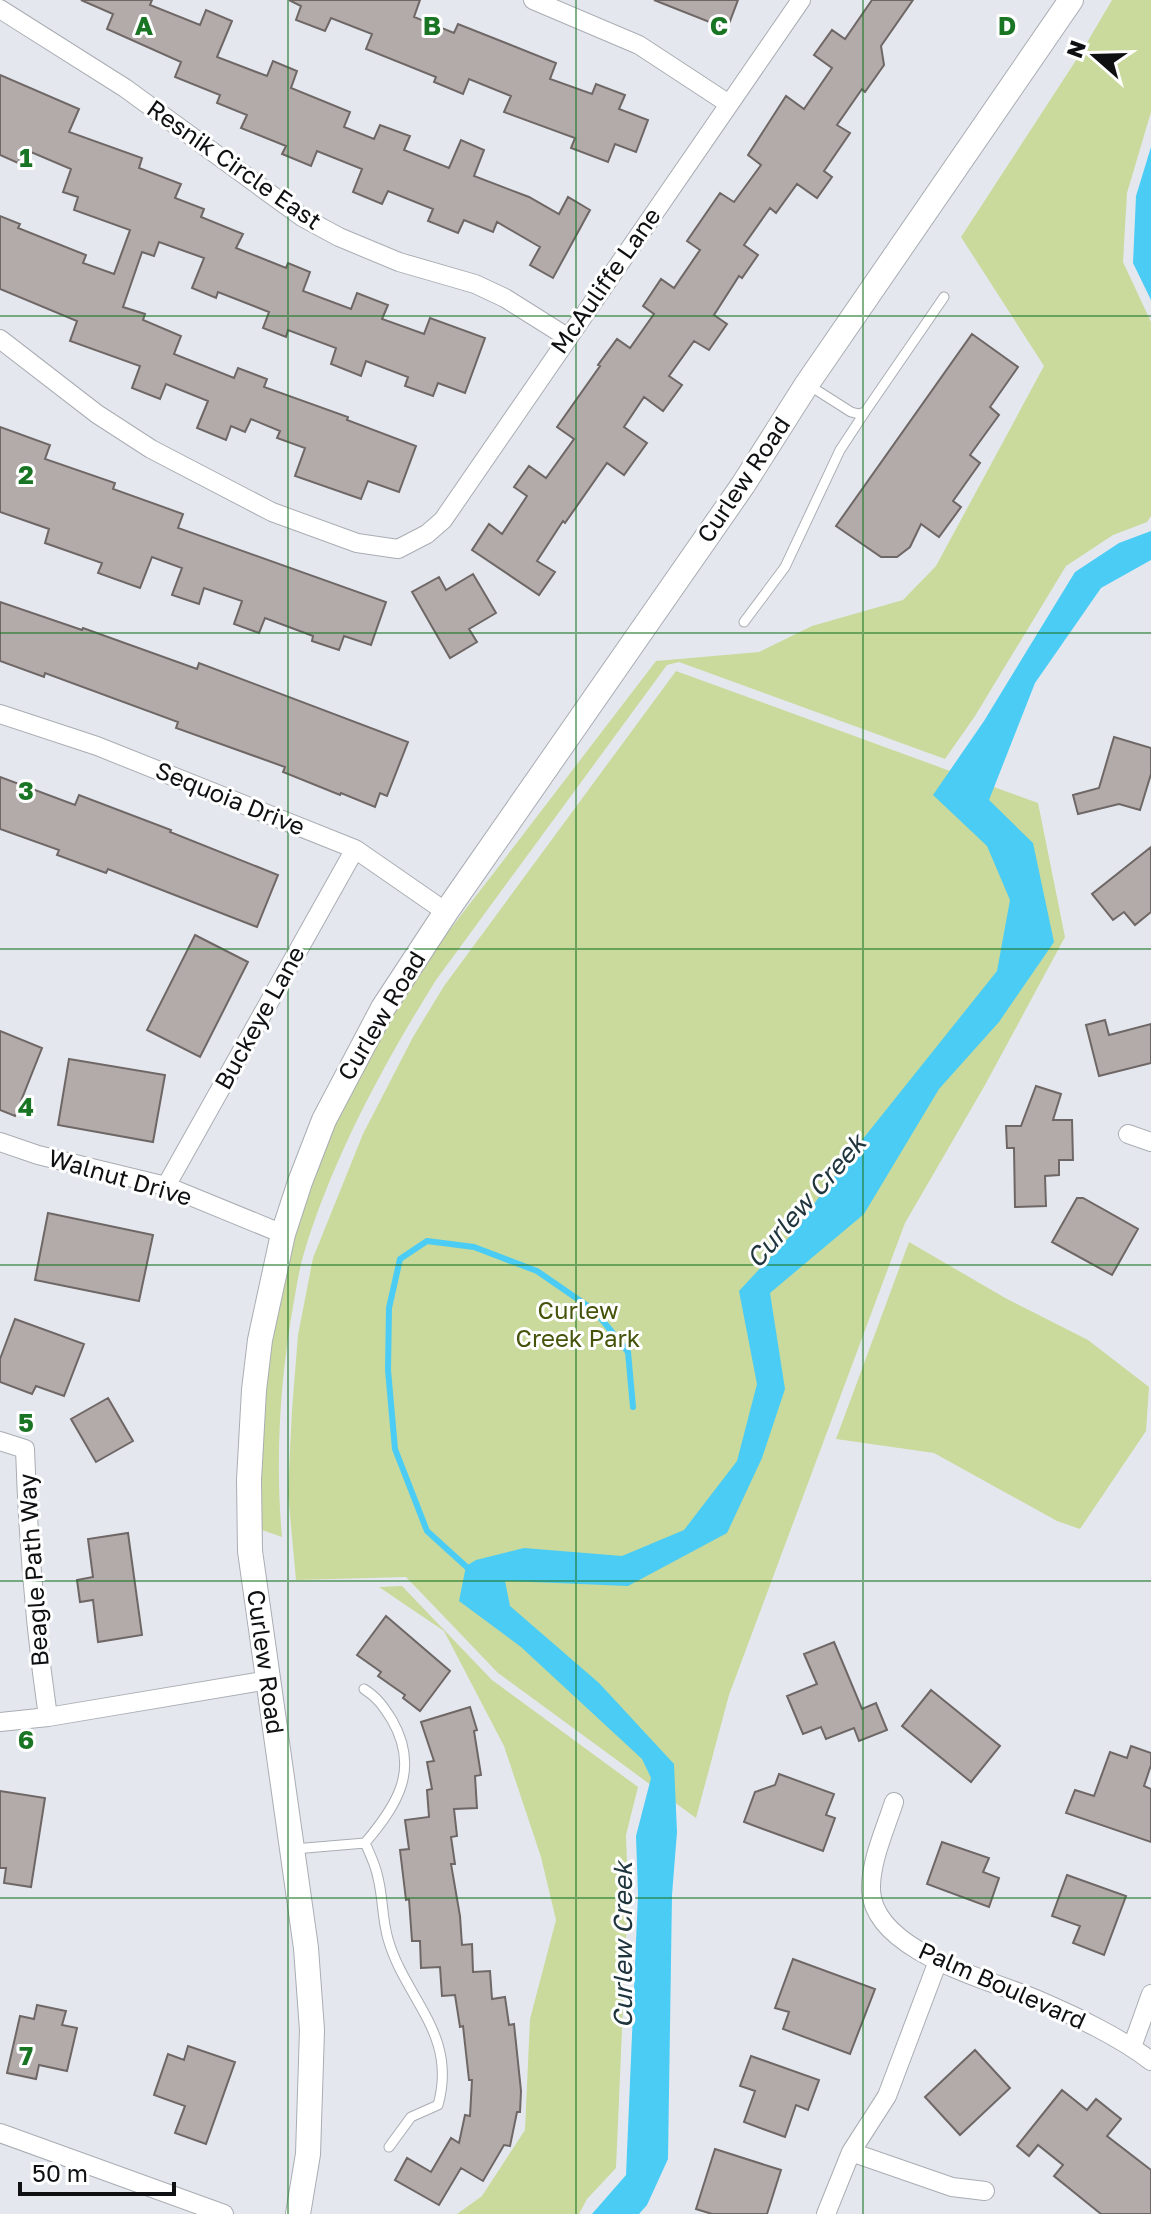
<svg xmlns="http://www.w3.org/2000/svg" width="1151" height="2214" font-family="'Golos Text',sans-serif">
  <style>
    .green { fill: #c9da9c }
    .water { fill: #4bccf5 }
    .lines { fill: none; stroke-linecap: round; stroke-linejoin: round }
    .stream { stroke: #4bccf5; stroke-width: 6 }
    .building { fill: #b2aba9; stroke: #6e6766; stroke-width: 2 }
    .service-casing { stroke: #a9adb3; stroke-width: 11 }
    .minor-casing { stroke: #a9adb3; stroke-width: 20 }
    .secondary-casing { stroke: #a9adb3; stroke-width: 26 }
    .service { stroke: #fff; stroke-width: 9 }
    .minor { stroke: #fff; stroke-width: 18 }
    .secondary { stroke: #fff; stroke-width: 24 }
    .grid { fill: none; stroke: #197524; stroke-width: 2; stroke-opacity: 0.55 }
    .labels { text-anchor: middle; stroke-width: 6; stroke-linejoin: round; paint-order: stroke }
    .street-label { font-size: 24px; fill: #0f1012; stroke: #fff }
    .park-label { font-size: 24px; fill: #45530b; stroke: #fff }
    .water-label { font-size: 26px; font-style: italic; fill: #1f353d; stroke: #fff }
    .grid-label { font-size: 26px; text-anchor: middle; font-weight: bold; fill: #197524; stroke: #fff; stroke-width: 6; stroke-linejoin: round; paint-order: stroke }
  </style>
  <rect width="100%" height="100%" fill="#e4e8ee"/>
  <path class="green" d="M1112,0H1151V112L1127,193L1123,262L1151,322V516L1147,522L1113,535L1066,566L975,716L945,759L679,662L667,665L436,980C383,1065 333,1157 304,1253C299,1269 297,1285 294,1301C280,1378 275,1459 282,1537L262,1530C260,1458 262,1383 276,1313C297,1204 341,1100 398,1005C431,951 471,903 509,853C558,789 607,725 656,661L759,652L812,626L903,600L936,566L1044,366L961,237L1082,51Z
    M676,671L1038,803L1065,937L985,1085L905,1223L729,1695L696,1818L498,1673L406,1577L296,1580L288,1493L292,1410L298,1335L313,1258L363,1134L413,1037L444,986Z
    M909,1242L1007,1299L1088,1340L1149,1387L1146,1431L1080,1529L1057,1521L934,1453L836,1439Z
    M402,1586L492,1680L638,1787L626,1835L628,1894L616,2168L587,2199L579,2214H457L482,2196L525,2130L530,2019L556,1920L541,1857L504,1746L444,1631L379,1587Z"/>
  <path class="water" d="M1151,147V300L1133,263L1136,196Z
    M1151,531V560L1101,588L1035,683L989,800L1033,843L1054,942L999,1022L939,1089L864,1214L770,1293L785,1389L762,1458L727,1533L628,1586L505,1581L510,1606L599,1683L674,1764L677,1832L672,1895L668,2159L647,2205L639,2214H592L626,2175L638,1895L636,1836L651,1778L642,1759L521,1647L459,1601L466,1566L476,1560L524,1548L622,1556L684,1530L737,1461L757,1384L739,1291L791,1235L854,1150L997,971L1010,900L987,846L933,795L984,721L1075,572L1119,543Z"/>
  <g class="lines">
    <path class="stream" d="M470,1570L427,1531L395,1449L388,1370L389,1308L400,1259L427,1241L474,1247L537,1271L595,1311L628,1352L633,1407"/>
  </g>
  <path class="building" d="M81,0H152L150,5L200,25L206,10L232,21L217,57L267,76L273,61L297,71L291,88L350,112L344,127L374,139L380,125L410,136L404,150L449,168L461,140L484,150L474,176L529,197L559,214L568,197L590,210L553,278L530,265L540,247L497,222L493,232L464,220L458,233L428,221L433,209L388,191L382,204L353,192L362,169L317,151L311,166L282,154L286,146L241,128L247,115L217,103L220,95L175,77L181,62L107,29L113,14Z
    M289,0H420L414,17L454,33L458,24L556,63L550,79L592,94L596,84L625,95L619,109L648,120L636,152L615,144L608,162L571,148L575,138L504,112L511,96L469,79L463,94L434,82L436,77L366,49L372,34L331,18L325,31L296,20L301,6Z
    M654,0H738L727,29Z
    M872,0H913L881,46L884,65L865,92L862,89L837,125L850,133L824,171L832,177L817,198L797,184L776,213L770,208L744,245L758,255L742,278L739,276L714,315L727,324L709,350L694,341L669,376L682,385L663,411L644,397L624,427L647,443L624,475L607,463L565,523L563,521L537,561L555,572L539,595L472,550L489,524L502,534L527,496L514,487L529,466L546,478L574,439L557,427L600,366L598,365L617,339L630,348L654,314L643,306L661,279L674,288L700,250L687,241L720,193L734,202L761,165L748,155L786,96L804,109L832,68L814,55L832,30L845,39Z
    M0,75L79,109L69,132L142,158L139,168L181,184L175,198L204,209L201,217L243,234L236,248L286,268L288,263L310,272L303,291L351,309L357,293L388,305L382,319L424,334L430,318L485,338L465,393L438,383L433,396L405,386L408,377L366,361L361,376L331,364L336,348L288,330L286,337L263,328L269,312L218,292L216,298L192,288L204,258L159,242L154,256L142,252L123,307L145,314L143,320L181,336L174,354L234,378L238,368L267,379L264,387L348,417L347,420L416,446L399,492L368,481L361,499L295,476L305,448L277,438L280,431L251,419L245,432L231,426L226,440L197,428L208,401L166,384L160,399L132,388L140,366L70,341L77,321L0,289V216L20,224L18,228L86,255L83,263L114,274L130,230L74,210L78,197L63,192L71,169L24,149L18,163L0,155Z
    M972,334L1018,367L990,407L999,415L970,455L980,463L953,501L961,507L939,537L921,524L910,547L897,557H881L836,526Z
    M0,427L50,445L45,459L115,483L113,489L183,514L178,528L386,602L371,645L344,636L339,650L312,641L313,636L265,618L259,633L234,624L242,601L204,588L199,604L172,595L182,568L152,557L140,588L98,573L102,563L45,543L49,529L0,512Z
    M473,574L496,613L469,629L477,642L450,658L412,592L439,577L446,590Z
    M0,602L82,630L83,628L197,669L199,663L408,742L387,796L380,793L375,807L341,793L340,795L283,772L285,767L176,728L178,722L45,673L44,677L0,661Z
    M1114,737L1151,748V774L1140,810L1119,804L1078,814L1073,795L1099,788Z
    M0,777L75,805L79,795L171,830L170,832L278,875L257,927L108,869L106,873L57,855L59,850L0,829Z
    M1151,847V912L1135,925L1124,912L1113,920L1092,894Z
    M195,935L248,962L200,1057L147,1030Z
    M1105,1020L1109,1035L1151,1024V1063L1099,1076L1086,1025Z
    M0,1031L42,1048L15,1116L0,1110Z
    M69,1059L165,1075L153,1142L58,1125Z
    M1036,1086L1061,1094L1053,1120H1072L1073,1160H1059V1175L1045,1176L1046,1206L1015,1207L1014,1148H1007L1006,1126H1021Z
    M1077,1198H1083L1138,1229L1112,1275L1052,1242Z
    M48,1213L153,1235L139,1301L35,1280Z
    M15,1319L84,1344L64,1396L36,1386L32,1394L0,1382V1359Z
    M108,1398L133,1441L96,1462L71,1419Z
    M128,1533L142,1635L98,1642L93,1600L80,1602L77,1580L93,1577L88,1539Z
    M386,1616L450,1671L420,1711L403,1698L405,1695L378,1676L381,1672L357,1655Z
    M834,1642L862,1709L876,1703L887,1730L859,1741L854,1728L826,1739L821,1727L803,1734L787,1696L817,1684L804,1654Z
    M931,1690L1000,1746L971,1782L902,1726Z
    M470,1707L477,1730L474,1731L481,1775L475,1776L477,1808L454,1809L457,1836L451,1837L455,1864H451L460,1916L462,1945L472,1944L473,1972L490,1971L492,1999L505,1997L509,2025L514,2024L521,2091L520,2112H517L510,2146L504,2145L483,2181L461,2168L439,2205L395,2180L407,2158L431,2172L451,2138L459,2143L465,2115L470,2116L472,2080H469L463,2026L460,2027L455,1995L442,1996L440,1967L421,1968L420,1941H412L409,1899L406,1900L400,1850L409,1849L405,1820L429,1817L427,1790L432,1789L427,1762L434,1761L421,1722Z
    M1131,1746L1151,1753V1765L1144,1786L1151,1789V1842L1066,1813L1075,1790L1094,1796L1110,1752L1127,1758Z
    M779,1774L834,1794L826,1815L835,1818L823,1851L744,1822L755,1792L775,1785Z
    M0,1791L45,1798L31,1887L4,1883L6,1868H0Z
    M942,1842L989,1858L983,1872L999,1878L989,1907L927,1884Z
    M1067,1875L1126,1896L1104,1955L1073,1943L1080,1926L1052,1916Z
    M793,1959L875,1989L850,2054L783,2029L789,2012L775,2008Z
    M37,2005L66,2011L62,2025L77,2028L67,2071L39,2065L36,2079L7,2073L20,2016L34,2019Z
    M188,2046L235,2062L206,2144L175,2133L185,2106L154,2095L168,2054L184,2060Z
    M975,2050L1010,2088L960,2135L925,2097Z
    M751,2056L819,2080L808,2110L796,2105L785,2137L744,2122L755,2091L740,2086Z
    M1062,2090L1087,2110L1096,2099L1121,2119L1107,2136L1151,2170V2214H1101L1054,2176L1063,2165L1038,2145L1029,2156L1017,2146Z
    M715,2149L781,2170L767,2214H712L696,2209Z"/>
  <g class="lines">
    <defs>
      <path id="service" d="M807,384L851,412L859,414L865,412L944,297
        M744,622L785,567L840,450L865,412
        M365,1843C370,1854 376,1866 378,1878C383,1897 382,1919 388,1939C405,1999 458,2034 438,2105L411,2117L389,2147
        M294,1849L365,1843C398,1804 420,1769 392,1720C383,1706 378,1698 364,1689"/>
      <path id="minor" d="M533,0L639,45L729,104
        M0,9L125,88L302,217L339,237L399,262L475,284L505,298L567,337
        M0,339L97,414L151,449L272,512L357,543L398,549L427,534L443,520L801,0
        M0,714L97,746L355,849L446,912
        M1128,1134L1151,1142
        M0,1142L38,1155L166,1186L283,1234
        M166,1186L355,849
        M0,1441L25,1449C28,1539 35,1628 48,1717
        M0,1722L48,1717L268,1680
        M894,1802C885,1830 870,1862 871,1891C875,1953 992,1980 1038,2000C1077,2017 1118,2036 1151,2061
        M1132,2047L1151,1994
        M0,2133L224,2214
        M851,2152L952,2187L985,2191
        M826,2214L851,2152L887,2096L938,1961"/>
      <path id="secondary" d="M298,2214L308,2154L312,2030L306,1948L250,1551L249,1480L254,1390L260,1340L283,1234L300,1182L324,1120L383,1008L446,912L743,485L807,384L1071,0"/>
    </defs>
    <use href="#service" class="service-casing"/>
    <use href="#minor" class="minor-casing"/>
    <use href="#secondary" class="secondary-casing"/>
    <use href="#service" class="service"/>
    <use href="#minor" class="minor"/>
    <use href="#secondary" class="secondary"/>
  </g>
  <path class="grid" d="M288,0V2214M576,0V2214M863,0V2214M0,316H1151M0,633H1151M0,949H1151M0,1265H1151M0,1581H1151M0,1898H1151"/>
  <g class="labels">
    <g class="street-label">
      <text transform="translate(234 165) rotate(35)" y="8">Resnik Circle East</text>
      <text transform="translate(606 281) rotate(-55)" y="8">McAuliffe Lane</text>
      <text transform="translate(744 480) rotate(-56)" y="8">Curlew Road</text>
      <text transform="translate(230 799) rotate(22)" y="8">Sequoia Drive</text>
      <text transform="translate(382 1016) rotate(-59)" y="8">Curlew Road</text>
      <text transform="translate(260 1018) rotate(-61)" y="8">Buckeye Lane</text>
      <text transform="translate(120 1178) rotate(16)" y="8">Walnut Drive</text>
      <text transform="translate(34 1570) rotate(-94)" y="8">Beagle Path Way</text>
      <text transform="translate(265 1662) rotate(82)" y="8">Curlew Road</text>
      <text transform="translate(1002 1986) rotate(24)" y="8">Palm Boulevard</text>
    </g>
    <g class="park-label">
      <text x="578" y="1319">Curlew<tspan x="578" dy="28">Creek Park</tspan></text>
    </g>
    <g class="water-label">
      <text transform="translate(806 1201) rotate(-49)" y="9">Curlew Creek</text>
      <text transform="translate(623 1945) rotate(-90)" y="9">Curlew Creek</text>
    </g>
  </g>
  <g class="grid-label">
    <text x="144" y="35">A</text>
    <text x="432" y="35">B</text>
    <text x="719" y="35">C</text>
    <text x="1007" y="35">D</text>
    <text x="26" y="167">1</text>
    <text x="26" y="484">2</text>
    <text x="26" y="800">3</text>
    <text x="26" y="1116">4</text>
    <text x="26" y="1432">5</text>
    <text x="26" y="1749">6</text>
    <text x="26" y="2065">7</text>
  </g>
  <g transform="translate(1095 56) rotate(290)" stroke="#ffffff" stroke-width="6" paint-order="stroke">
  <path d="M0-6L14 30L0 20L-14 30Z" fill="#0f1012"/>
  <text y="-12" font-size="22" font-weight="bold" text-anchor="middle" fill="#0f1012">N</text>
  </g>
  <path d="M20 2182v12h154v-12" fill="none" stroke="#0f1012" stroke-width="4"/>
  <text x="32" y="2182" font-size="24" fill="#0f1012" stroke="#ffffff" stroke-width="6" paint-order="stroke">50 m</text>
</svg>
